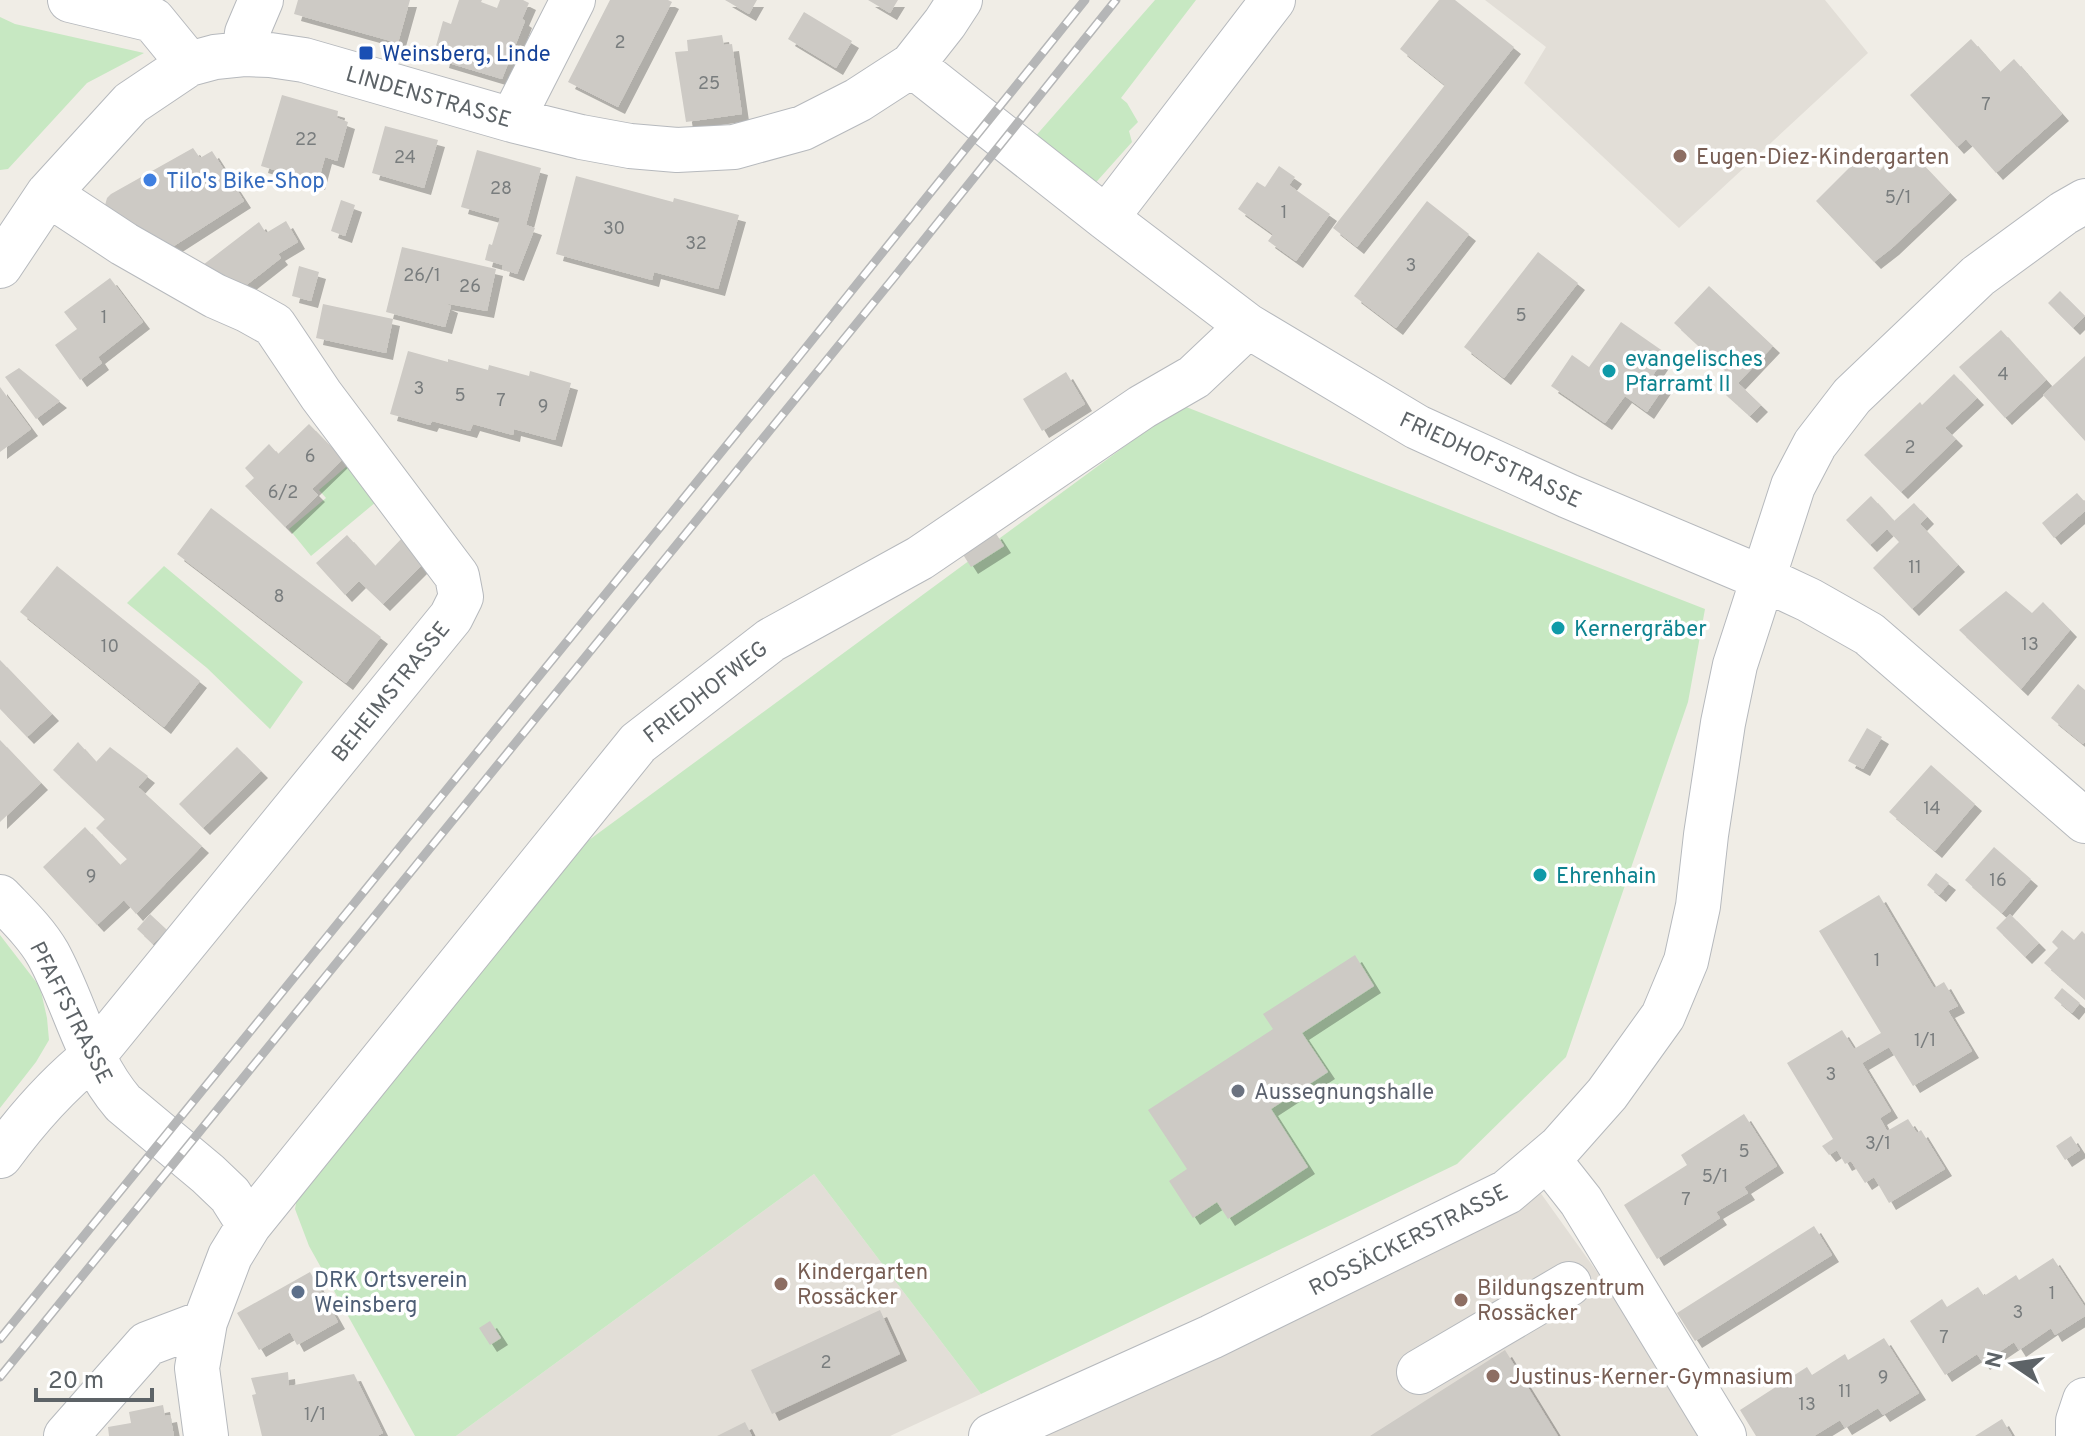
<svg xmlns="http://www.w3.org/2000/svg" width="2085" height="1436" font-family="Overpass,sans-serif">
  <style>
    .education { fill: #e2ded7 }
    .green { fill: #c7e8c2 }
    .building { fill: #cdcac5; filter: url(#shadow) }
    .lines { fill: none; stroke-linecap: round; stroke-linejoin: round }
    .minor-casing { stroke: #b6b9bd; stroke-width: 46 }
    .minor { stroke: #fff; stroke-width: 44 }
    .rail-casing { stroke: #b5b6b7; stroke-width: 9 }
    .rail { stroke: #fff; stroke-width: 6; stroke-dasharray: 18; stroke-linecap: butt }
    .transit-dot { fill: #1a4fb4; stroke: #fff; stroke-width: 3 }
    .education-dot { fill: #8d6e63; stroke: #fff; stroke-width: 3 }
    .shop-dot { fill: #3f7fe0; stroke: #fff; stroke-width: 3 }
    .culture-dot { fill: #0f9aa8; stroke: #fff; stroke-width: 3 }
    .worship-dot { fill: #6b7280; stroke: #fff; stroke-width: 3 }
    .service-dot { fill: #5c6f8a; stroke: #fff; stroke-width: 3 }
    .labels { text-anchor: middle; stroke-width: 7; stroke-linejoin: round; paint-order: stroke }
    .number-label { font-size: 18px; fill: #797d7e }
    .transit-label { font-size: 22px; fill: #164399; stroke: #fff; text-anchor: start }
    .street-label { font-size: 22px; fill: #5d6367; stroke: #fff }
    .education-label { font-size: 22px; fill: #785e54; stroke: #fff; text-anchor: start }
    .shop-label { font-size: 22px; fill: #366cbe; stroke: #fff; text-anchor: start }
    .culture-label { font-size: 22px; fill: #0d838f; stroke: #fff; text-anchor: start }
    .worship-label { font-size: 22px; fill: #5b616d; stroke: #fff; text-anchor: start }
    .service-label { font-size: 22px; fill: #4e5e75; stroke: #fff; text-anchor: start }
  </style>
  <defs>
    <filter id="shadow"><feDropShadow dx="7" dy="7" stdDeviation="0" flood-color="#0004"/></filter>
  </defs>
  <rect width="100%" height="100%" fill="#f0ede6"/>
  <path class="education" d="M1485,0H1825L1868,53L1679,228L1524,83L1546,47Z
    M814,1174L981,1394L890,1436H456Z
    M1537,1188L1635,1325L1702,1436H1026Z"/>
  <path class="green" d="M1155,0H1196L1121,98L1127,103L1138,122L1129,131L1132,142L1090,189L1033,139Z
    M0,17L15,24L144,53L87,83L8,169L0,170Z
    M1181,405L1705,609L1688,702L1566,1057L1457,1164L981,1394L814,1174L456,1436H415L309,1246L295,1209L300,1182L570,854Z
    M353,461L376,502L311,556L289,529L326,498L319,490Z
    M164,566L303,682L270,729L207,668L127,603Z
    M0,935L40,987L47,1018L49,1040L36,1062L0,1108Z"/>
  <path class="building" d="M298,0H410L398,43L294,14Z
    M459,0H482L481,2L497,8L500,0H523L529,3L522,19L525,21L502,79L442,61L445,49L436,46L443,21L451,24Z
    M610,0H668L672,2L618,107L568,82Z
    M725,0H757L749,14Z
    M868,0H898L890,13Z
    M1439,0H1455L1514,47L1357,247L1333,228L1445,85L1400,49Z
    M804,12L852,41L836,68L788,39Z
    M722,35L724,45L732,44L742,114L686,122L675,52L688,51L687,40Z
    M1971,39L2000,72L2014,59L2062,114L1996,173L1966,139L1957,147L1910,95Z
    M282,95L338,111L337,118L348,122L337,161L325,157L318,183L261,166Z
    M385,126L438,140L424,188L372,173Z
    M193,148L200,158L212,151L244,201L166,251L104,209L107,198L111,194Z
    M477,150L541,168L526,225L535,228L517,274L502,269L503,265L485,260L489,244L492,245L500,218L461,207Z
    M1864,153L1879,171L1887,163L1894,170L1912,153L1950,193L1892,248L1874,262L1816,201Z
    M1279,166L1295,177L1289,185L1330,214L1296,261L1268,241L1273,234L1238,209L1257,182L1265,187Z
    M576,176L673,202L674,198L739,215L718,289L654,272L652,280L556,254Z
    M341,200L355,205L345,236L331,231Z
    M1427,201L1469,234L1396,328L1354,296Z
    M286,221L298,242L278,254L281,258L244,287L199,268L259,222L266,233Z
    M402,247L496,269L487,311L444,303L451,306L445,327L386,312Z
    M1538,252L1578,283L1504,378L1464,347Z
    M299,266L319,272L311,301L292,296Z
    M110,278L143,322L98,357L102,363L80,380L55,345L77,329L64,312Z
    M1709,286L1773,346L1738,383L1761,405L1750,416L1719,388L1731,376L1674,323Z
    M2060,291L2085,316L2073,328L2048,303Z
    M323,304L393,319L386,353L316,338Z
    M1621,322L1667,354L1653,375L1666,384L1647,412L1625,396L1605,423L1551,386L1572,355L1589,367Z
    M2001,330L2046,380L2005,418L1959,367Z
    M408,351L448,362V359L488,370L489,365L529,376L530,371L571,383L555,440L514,429L513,435L473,424L470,431L432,421L430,425L390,414Z
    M2085,356V441L2043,395Z
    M19,368L60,401L36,419L5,377Z
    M1066,372L1085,404L1042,431L1023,399Z
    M1954,374L1977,398L1945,428L1956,439L1901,492L1864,455L1920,402L1922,405Z
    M0,387L31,429L0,452Z
    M309,424L343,459L312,489L318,495L285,527L245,486L254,478L245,468L269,444L278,454Z
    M2077,493L2085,502V511L2054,538L2042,523Z
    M1871,496L1894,521L1914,503L1927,517L1920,524L1958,565L1912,609L1873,568L1899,542L1887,529L1870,545L1846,520Z
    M211,508L381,637L346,683L177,554Z
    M995,532L1004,546L971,567L962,553Z
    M407,533L431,556L383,604L359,581L345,595L316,563L347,535L375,566Z
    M57,566L200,681L164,727L20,612Z
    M2006,591L2032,613L2043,602L2070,630L2021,689L1959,630Z
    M0,660L52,714L27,737L0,709Z
    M2078,684L2085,690V742L2083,744L2051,718Z
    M1867,728L1882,737L1863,769L1848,761Z
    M0,740L41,783L0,822Z
    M78,742L96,762L110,747L148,776L138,787L202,846L136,914L124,900L97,925L43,867L85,827L120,865L127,859L96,828L105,819L53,770Z
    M237,747L261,771L203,828L179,804Z
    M1931,765L1975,804L1935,851L1889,812Z
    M1994,847L2031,879L2002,913L1965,880Z
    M1936,873L1949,883L1939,895L1927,885Z
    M1879,895L1934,988L1944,982L1958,1006L1948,1011L1972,1051L1913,1086L1889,1047L1862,1063L1891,1111L1880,1118L1887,1131L1908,1119L1917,1133L1921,1130L1945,1169L1889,1203L1874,1177L1865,1183L1851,1161L1845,1164L1837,1150L1829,1155L1822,1146L1833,1139L1787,1063L1842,1030L1854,1049L1881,1033L1819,931Z
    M150,914L167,930L153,944L137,929Z
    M2010,914L2039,943L2025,957L1996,928Z
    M2062,930L2074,940L2082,931L2085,934V999L2044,963L2058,948L2052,942Z
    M1355,955L1374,986L1302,1033L1328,1072L1271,1109L1308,1167L1228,1219L1217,1202L1193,1218L1169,1181L1187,1169L1148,1110L1273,1029L1263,1014Z
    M2062,988L2080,1003L2072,1013L2054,998Z
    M1744,1114L1777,1166L1744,1187L1748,1193L1716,1212L1720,1218L1657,1259L1624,1205L1687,1165L1681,1155Z
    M2071,1136L2080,1150L2065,1160L2056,1146Z
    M1814,1226L1832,1255L1695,1341L1677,1313Z
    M2053,1258L2085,1307V1316L2055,1335L2051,1328L2019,1350L2014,1342L1983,1363L1977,1354L1945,1375L1910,1321L1942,1299L1947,1307L1978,1287L1984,1296L2016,1275L2019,1280Z
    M310,1272L338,1322L297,1345L290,1332L259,1350L237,1313Z
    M880,1310L900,1354L772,1414L751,1370Z
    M490,1321L501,1338L490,1345L479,1328Z
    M1884,1338L1919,1393L1883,1415L1878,1408L1845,1428L1840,1420L1814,1436H1756L1740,1410L1807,1367L1812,1375L1845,1354L1848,1360Z
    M1505,1350L1558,1436H1370Z
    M288,1372L289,1386L354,1374L383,1433L377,1436H262L252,1395L256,1394L251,1378Z
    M163,1405L165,1416L170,1415L174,1436H109L108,1427L131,1423L129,1412Z
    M2002,1419L2012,1436H1975Z
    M745,1422L752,1436H717Z"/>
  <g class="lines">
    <defs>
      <path id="minor" d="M70,0L153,20L189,64
        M244,54L247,33L261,0
        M912,65L1106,218L1248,326L1417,427L1568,496L1762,578L1809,600L1869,634L2085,821
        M512,120L573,0
        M1106,218L1273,0
        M0,266L48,194L131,103L189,64L215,57L244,54L270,55L304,60L512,120L581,137L630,146L677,150L734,147L803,128L858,100L912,65L945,23L960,0
        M0,897C17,915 36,933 48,954C75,1003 86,1060 123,1103L208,1174L230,1195L249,1225
        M0,1156C27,1119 57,1085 93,1056L451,617L461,597L457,576L321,395L274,325L247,310L215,296L124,244L48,194
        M1548,1159L1581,1201L1724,1436
        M1419,1372L1569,1284
        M66,1436L147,1344L205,1322
        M206,1436L197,1368L205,1322L230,1256L249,1225L638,743L771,640L920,558L1142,407L1194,377L1248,326
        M991,1436L1211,1337L1507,1192L1560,1147L1607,1094L1663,1016L1686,961L1698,906L1706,835L1723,723L1735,665L1793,486L1815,444L1852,396L1978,276L2064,213L2085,201
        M2078,1436V1421L2085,1400"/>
    </defs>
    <use href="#minor" class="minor-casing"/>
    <use href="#minor" class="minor"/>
    <defs>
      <path id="rail" d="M0,1339L796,360L1085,0
        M0,1377L896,275L1116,0"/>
    </defs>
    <use href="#rail" class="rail-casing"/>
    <use href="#rail" class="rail"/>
  </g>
  <rect class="transit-dot" x="358" y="45" width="16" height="16" rx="4"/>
  <g class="education-dot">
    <circle cx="1680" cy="156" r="8"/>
    <circle cx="781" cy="1284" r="8"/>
    <circle cx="1461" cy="1300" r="8"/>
    <circle cx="1493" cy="1376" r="8"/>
  </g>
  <circle class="shop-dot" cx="150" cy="180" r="8"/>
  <g class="culture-dot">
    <circle cx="1609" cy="371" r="8"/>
    <circle cx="1558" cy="628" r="8"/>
    <circle cx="1540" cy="875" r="8"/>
  </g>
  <circle class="worship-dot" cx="1238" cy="1091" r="8"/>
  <circle class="service-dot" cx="298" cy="1292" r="8"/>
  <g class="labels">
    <g class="number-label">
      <text x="620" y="48">2</text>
      <text x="709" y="89">25</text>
      <text x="1986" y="110">7</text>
      <text x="306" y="145">22</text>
      <text x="405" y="163">24</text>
      <text x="501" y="194">28</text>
      <text x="1898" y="203">5/1</text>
      <text x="1284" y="218">1</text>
      <text x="614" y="234">30</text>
      <text x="696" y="249">32</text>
      <text x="1411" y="271">3</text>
      <text x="422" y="281">26/1</text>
      <text x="470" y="292">26</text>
      <text x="1521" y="321">5</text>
      <text x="104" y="323">1</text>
      <text x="2003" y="380">4</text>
      <text x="419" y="394">3</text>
      <text x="460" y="401">5</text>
      <text x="501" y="406">7</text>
      <text x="543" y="412">9</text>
      <text x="1910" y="453">2</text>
      <text x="310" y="462">6</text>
      <text x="283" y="498">6/2</text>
      <text x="1915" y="573">11</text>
      <text x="279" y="602">8</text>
      <text x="2030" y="650">13</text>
      <text x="110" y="652">10</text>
      <text x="1932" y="814">14</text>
      <text x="91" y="882">9</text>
      <text x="1998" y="886">16</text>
      <text x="1877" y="966">1</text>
      <text x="1925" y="1046">1/1</text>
      <text x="1831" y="1080">3</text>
      <text x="1878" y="1149">3/1</text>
      <text x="1744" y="1157">5</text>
      <text x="1715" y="1182">5/1</text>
      <text x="1686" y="1205">7</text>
      <text x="2052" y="1299">1</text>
      <text x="2018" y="1318">3</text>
      <text x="1944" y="1343">7</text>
      <text x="826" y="1368">2</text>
      <text x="1883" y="1383">9</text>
      <text x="1845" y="1397">11</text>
      <text x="1807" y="1410">13</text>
      <text x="315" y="1420">1/1</text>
    </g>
    <g class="transit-label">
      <text x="382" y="61">Weinsberg, Linde</text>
    </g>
    <g class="street-label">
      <text transform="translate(429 96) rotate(16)" y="8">LINDENSTRASSE</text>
      <text transform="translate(1491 459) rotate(25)" y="8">FRIEDHOFSTRASSE</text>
      <text transform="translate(390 691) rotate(-51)" y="8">BEHEIMSTRASSE</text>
      <text transform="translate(705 691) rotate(-38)" y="8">FRIEDHOFWEG</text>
      <text transform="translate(72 1012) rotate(63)" y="8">PFAFFSTRASSE</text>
      <text transform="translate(1408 1239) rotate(-27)" y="8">ROSSÄCKERSTRASSE</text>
    </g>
    <g class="education-label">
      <text x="1696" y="164">Eugen-Diez-Kindergarten</text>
      <text x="797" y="1279">Kindergarten<tspan x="797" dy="25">Rossäcker</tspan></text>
      <text x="1477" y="1295">Bildungszentrum<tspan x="1477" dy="25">Rossäcker</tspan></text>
      <text x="1509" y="1384">Justinus-Kerner-Gymnasium</text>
    </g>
    <g class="shop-label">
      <text x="166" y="188">Tilo's Bike-Shop</text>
    </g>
    <g class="culture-label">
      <text x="1625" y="366">evangelisches<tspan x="1625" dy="25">Pfarramt II</tspan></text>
      <text x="1574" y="636">Kernergräber</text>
      <text x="1556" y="883">Ehrenhain</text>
    </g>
    <g class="worship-label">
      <text x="1254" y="1099">Aussegnungshalle</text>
    </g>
    <g class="service-label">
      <text x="314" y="1287">DRK Ortsverein<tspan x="314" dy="25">Weinsberg</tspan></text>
    </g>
  </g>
  <g transform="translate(2013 1364) rotate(283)" stroke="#ffffff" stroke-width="6" paint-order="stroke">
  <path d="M0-6L14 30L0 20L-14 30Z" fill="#5d6367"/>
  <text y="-12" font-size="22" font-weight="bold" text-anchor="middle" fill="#5d6367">N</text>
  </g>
  <path d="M36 1388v12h116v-12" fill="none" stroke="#5d6367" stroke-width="4"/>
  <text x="48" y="1388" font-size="24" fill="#5d6367" stroke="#ffffff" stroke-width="6" paint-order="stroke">20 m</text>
</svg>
